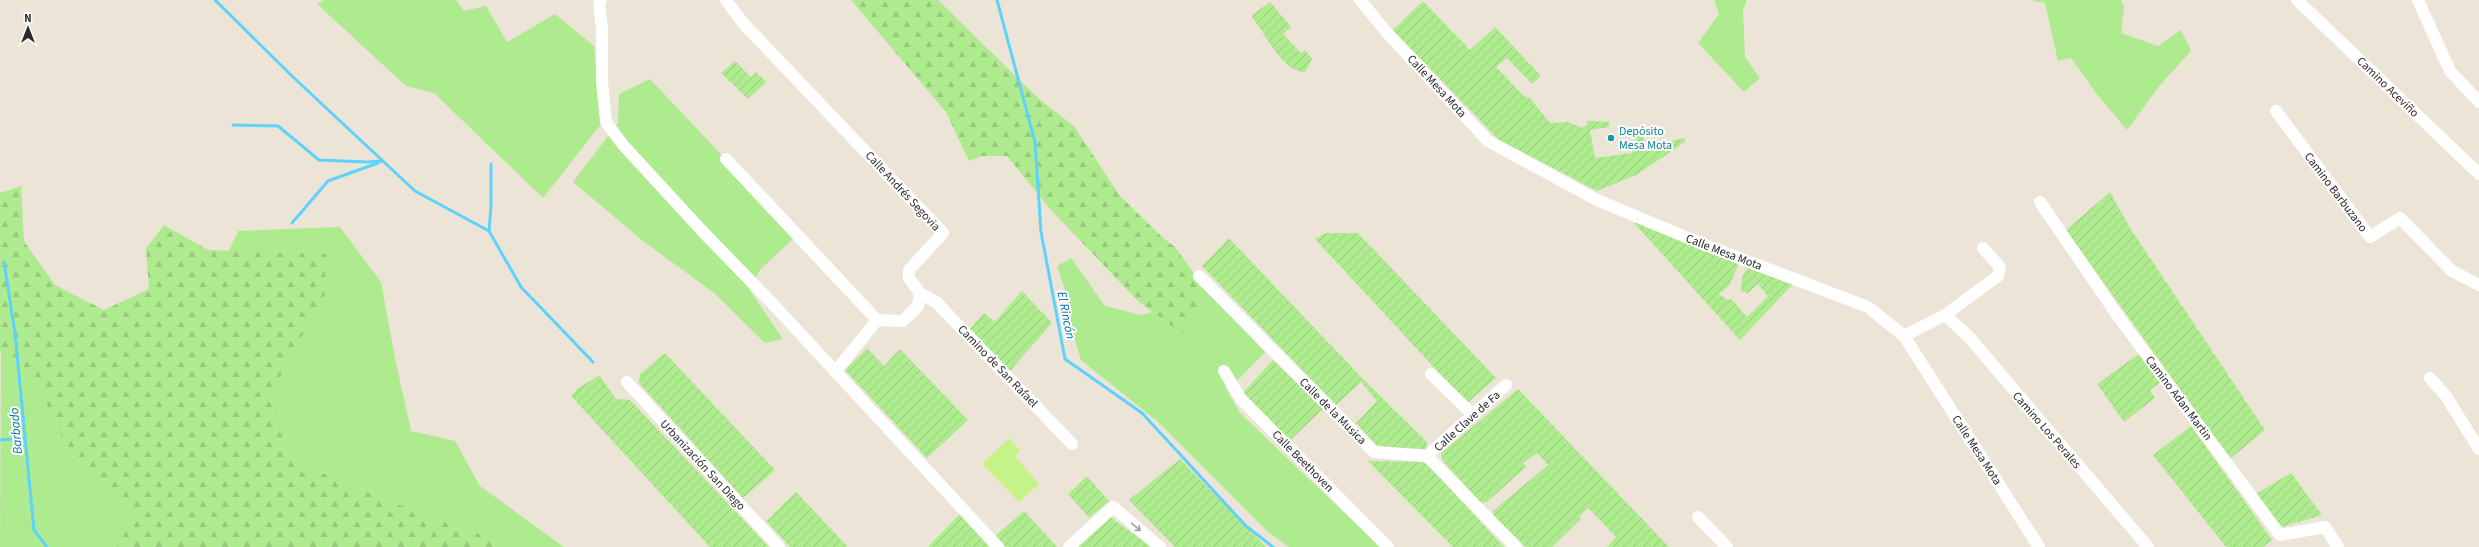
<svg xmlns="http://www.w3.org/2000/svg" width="2479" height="547" font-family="'Source Sans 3',sans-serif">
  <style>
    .grass { fill: #aeea8e }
    .forest { fill: url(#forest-firs) }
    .garden { fill: url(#garden-furrows) }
    .pitch { fill: #c6f388 }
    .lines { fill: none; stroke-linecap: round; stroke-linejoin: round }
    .stream { stroke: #5fd2fb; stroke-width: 3 }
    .minor { stroke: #fff; stroke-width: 12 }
    .oneway { stroke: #9f9f9f }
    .culture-dot { fill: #0f9aa8; stroke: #fff; stroke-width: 1.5 }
    .labels { text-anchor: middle; stroke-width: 4; stroke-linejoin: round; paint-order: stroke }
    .street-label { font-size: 12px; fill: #292929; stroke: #fff }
    .culture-label { font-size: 12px; fill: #0d838f; stroke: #fff; text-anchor: start }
    .water-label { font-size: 13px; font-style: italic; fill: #006da5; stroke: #fff }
  </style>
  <defs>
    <pattern id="forest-firs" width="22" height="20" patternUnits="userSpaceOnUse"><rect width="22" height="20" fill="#aeea8e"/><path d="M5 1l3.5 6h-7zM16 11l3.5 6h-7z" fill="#96c97a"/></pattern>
    <pattern id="garden-furrows" width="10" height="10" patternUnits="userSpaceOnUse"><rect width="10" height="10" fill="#aeea8e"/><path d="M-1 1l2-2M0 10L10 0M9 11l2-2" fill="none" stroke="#96c97a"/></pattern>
  </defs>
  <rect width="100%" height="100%" fill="#ede4d8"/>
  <path class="grass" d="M324,0H456L464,11L486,6L507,42L555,14L594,46L601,124L543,198L434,93L406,86L317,4Z
    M1714,0H1747L1743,10L1745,57L1760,78L1744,92L1698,43L1719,14Z
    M2031,0H2121L2124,7L2121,33L2158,46L2181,30L2191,51L2160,85L2127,130L2096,93L2071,58L2058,61L2045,3Z
    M650,79L797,235L760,270L749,289L783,339L765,343L714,293L643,241L573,182L618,123L619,94Z
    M340,227L381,282L395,358L411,431L455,441L480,486L564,547H503L475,532L410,509L295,462L288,445L273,420L271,398L293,347L324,308L325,254L229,251L238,231Z
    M1071,258L1105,306L1140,315L1153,312L1182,334L1203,286L1265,352L1240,378L1225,387L1240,413L1380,547H1289L1267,531L1157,421L1081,360L1069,321L1066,293L1057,266Z
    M1,350L29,376L43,398L69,451L132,515L117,547H0Z"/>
  <path class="forest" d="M851,0H938L1039,99L1074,126L1120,196L1163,238L1175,247L1203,286L1199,307L1182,334L1138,301L1050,209L1007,156H982L969,161L946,112Z
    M21,186L24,241L55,285L104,310L149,289L146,248L164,225L208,250L326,254L324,308L293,347L271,398L273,420L288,445L295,462L410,509L475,532L503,547H117L131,515L69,451L43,398L29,376L0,351V193Z"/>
  <path class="garden" d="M1423,1L1470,50L1495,27L1541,76L1532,84L1507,58L1496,67L1525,97H1529L1550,123L1568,122L1582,128L1587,125L1588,121L1609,122V127L1590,130L1595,158L1632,153V147L1637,145L1635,136L1643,134L1646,149L1660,147V143L1685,138V142L1636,175L1597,191L1498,139L1393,30Z
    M1270,2L1291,27L1283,34L1301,53L1305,50L1312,59L1305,72C1282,72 1265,32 1251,16Z
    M735,61L751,77L756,72L766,82L748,99L721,73Z
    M2110,192L2130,228L2265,430L2230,459L2066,230Z
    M1638,221L1739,263L1729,286L1719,294L1728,300L1731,299L1747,317L1768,296L1758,284L1748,293L1741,291L1742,277L1747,268L1793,284L1740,340L1635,224Z
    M1325,233H1358L1496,378L1467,403L1315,239Z
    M1229,238L1363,379L1427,442L1426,449L1377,446L1356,423L1377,401L1361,382L1336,405L1202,266Z
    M1022,291L1052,323L1009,372L969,330L984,313L995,322Z
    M867,348L884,366L900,349L968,420L927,458L845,370Z
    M665,353L775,470L743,498L639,383L640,374Z
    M2140,353L2160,383L2150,390L2155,398L2124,422L2097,384Z
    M1273,360L1324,408L1286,444L1242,394Z
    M599,375L616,399L630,400L769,547H710L571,396L577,389Z
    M1518,389L1669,547H1607L1616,537L1588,508L1579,517L1581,519L1552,547H1526L1494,516L1493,511L1548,465L1537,453L1523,463L1526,467L1487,502L1481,503L1443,461L1441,453Z
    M2191,426L2272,540L2263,547H2226L2153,455Z
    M1180,459L1266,547H1175L1129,500Z
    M1368,461L1423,462L1428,465L1504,547H1453Z
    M2291,473L2322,515L2282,527L2254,495Z
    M1087,476L1109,501L1089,518L1068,494Z
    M796,492L848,547H790L766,521Z
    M1024,511L1057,547H1006L995,536Z
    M961,513L990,547H928Z
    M1110,517L1151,547H1077Z"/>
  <path class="pitch" d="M1009,438L1020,451L1015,456L1039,484L1019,502L982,464Z"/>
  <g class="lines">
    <path class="stream" d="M215,0L293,77L415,191L489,231L521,287L593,362
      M997,0L1035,142L1041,232L1065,359L1142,413L1246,526L1273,547
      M233,125L278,126L319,160L367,162L383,161
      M292,223L328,181L378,163
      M489,231L491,206V164
      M4,262L15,333L34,530L47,547
      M0,440L24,438"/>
    <path class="minor" d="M601,0L599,4L602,28V82L606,122L623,145L705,234L771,302L998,547
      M726,0L743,23L943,233L909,270V278L920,293L918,306L903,321L877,320L835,372
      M1360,0L1388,34L1488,141L1597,200L1705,245L1868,307L1904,336L2039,547
      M2297,0L2479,174
      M2418,0L2450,71L2479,102
      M2276,111L2370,237L2400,218L2452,271L2479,285
      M726,159L877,320
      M2040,202L2120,319L2280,535L2325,527L2338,547
      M1199,276L1374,452L1427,456L1516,547
      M920,293L936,302L1072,444
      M1945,315L1969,337L2148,547
      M1904,336L1945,315L1998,276L2000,267L1983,248
      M1224,371L1241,399L1388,547
      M1431,374L1473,415
      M2430,378L2446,396L2479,449
      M627,382L779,547
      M1427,456L1506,385
      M1698,517L1727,547
      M1069,547L1113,507L1160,547"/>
  </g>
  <defs><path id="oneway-shaft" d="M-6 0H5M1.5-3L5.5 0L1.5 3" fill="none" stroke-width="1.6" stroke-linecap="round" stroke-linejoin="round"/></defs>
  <use class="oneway" href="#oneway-shaft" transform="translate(1136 527) rotate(40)"/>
  <circle class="culture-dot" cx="1611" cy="138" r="4"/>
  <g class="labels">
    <g class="street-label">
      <text transform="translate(1437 86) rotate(47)" y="4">Calle Mesa Mota</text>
      <text transform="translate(2388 87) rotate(44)" y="4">Camino Aceviño</text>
      <text transform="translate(903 191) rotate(47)" y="4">Calle Andrés Segovia</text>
      <text transform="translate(2336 192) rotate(53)" y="4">Camino Barbuzano</text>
      <text transform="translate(1724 252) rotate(21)" y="4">Calle Mesa Mota</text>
      <text transform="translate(998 366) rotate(46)" y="4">Camino de San Rafael</text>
      <text transform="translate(2179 398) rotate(53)" y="4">Camino Adan Martin</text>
      <text transform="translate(1333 411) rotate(45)" y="4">Calle de la Musica</text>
      <text transform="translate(1467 421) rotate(-42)" y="4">Calle Clave de Fa</text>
      <text transform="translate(2047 430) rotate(49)" y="4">Camino Los Perales</text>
      <text transform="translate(1977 450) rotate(57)" y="4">Calle Mesa Mota</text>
      <text transform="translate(1303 461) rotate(45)" y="4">Calle Beethoven</text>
      <text transform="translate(703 465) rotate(47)" y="4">Urbanización San Diego</text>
    </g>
    <g class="culture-label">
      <text x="1619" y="135">Depósito<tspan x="1619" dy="14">Mesa Mota</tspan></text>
    </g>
    <g class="water-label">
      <text transform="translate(1067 315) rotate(79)" y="5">El Rincón</text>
      <text transform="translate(15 431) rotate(-95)" y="5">Barbado</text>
    </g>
  </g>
  <g transform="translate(28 28)" stroke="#ffffff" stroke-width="3" paint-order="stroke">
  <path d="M0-3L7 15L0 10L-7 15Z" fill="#292929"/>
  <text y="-6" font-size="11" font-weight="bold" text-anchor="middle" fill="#292929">N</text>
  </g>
</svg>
